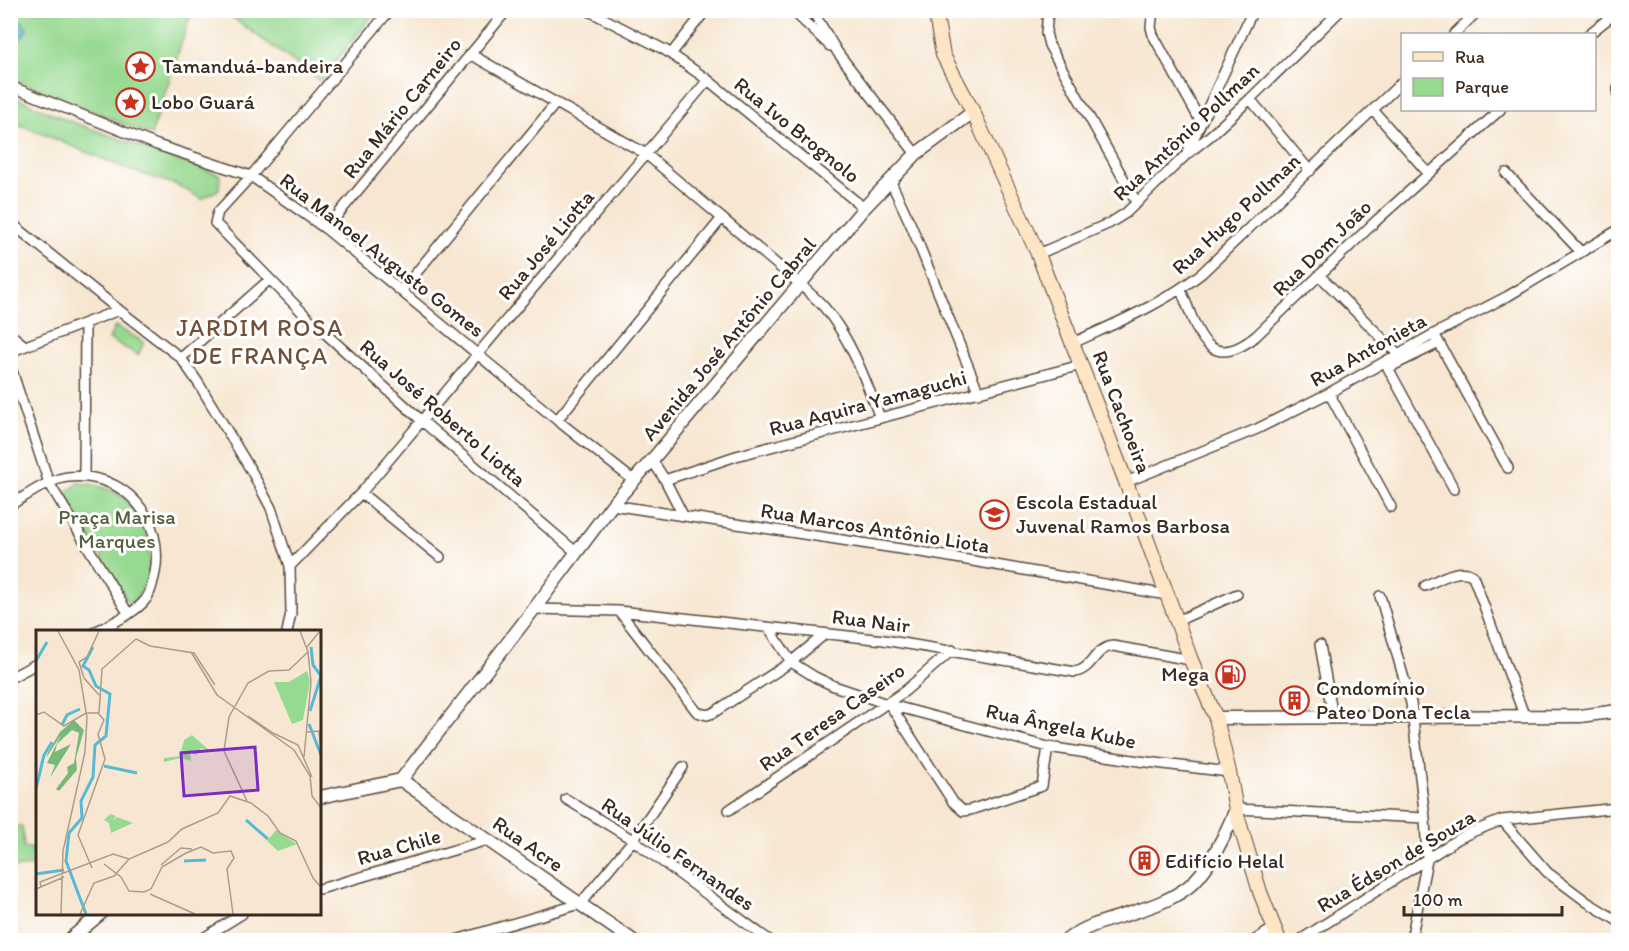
<svg xmlns="http://www.w3.org/2000/svg" width="1629" height="951" font-family="Itim,sans-serif">
  <style>
    .green { fill: #96d990; stroke: #688257; stroke-width: 1.5 }
    .water { fill: #57b9d5; stroke: #49727a; stroke-width: 1.5 }
    .lines { fill: none; stroke-linecap: round; stroke-linejoin: round }
    .minor-casing { stroke: #574639; stroke-width: 12 }
    .tertiary-casing { stroke: #574639; stroke-width: 15 }
    .secondary-casing { stroke: #574639; stroke-width: 16 }
    .minor { stroke: #fff; stroke-width: 9 }
    .tertiary { stroke: #fff; stroke-width: 12 }
    .secondary { stroke: #fde5c5; stroke-width: 14 }
    .labels { text-anchor: middle; stroke-width: 6; stroke-linejoin: round; paint-order: stroke }
    .poi-label { font-size: 21px; fill: #3b2a1e; stroke: #fff; text-anchor: start }
    .street-label { font-size: 21px; fill: #3b2a1e; stroke: #fff }
    .park-label { font-size: 21px; fill: #565f40; stroke: #fff }
    .quarter-label { font-size: 24px; letter-spacing: 1.5px; fill: #725037; stroke: #fff }
    .inset-river { fill: none; stroke: #57b9d5; stroke-width: 3 }
    .inset-road { fill: none; stroke: #ac9b8a; stroke-width: 1.5 }
    .view { fill: #7b2cbf; fill-opacity: 0.15; stroke: #7b2cbf; stroke-width: 3 }
    .inset-edge { fill: none; stroke: #3b2a1e; stroke-width: 3 }
  </style>
  <rect width="100%" height="100%" fill="#fff"/>
  <filter id="ink" filterUnits="userSpaceOnUse"><feTurbulence type="fractalNoise" baseFrequency=".0167" numOctaves="2"/><feDisplacementMap in="SourceGraphic" scale="12" xChannelSelector="R" yChannelSelector="G"/><feConvolveMatrix kernelMatrix="1 2 1 2 8 2 1 2 1" color-interpolation-filters="sRGB"/></filter>
  <filter id="wash" filterUnits="userSpaceOnUse"><feTurbulence type="fractalNoise" baseFrequency=".008" numOctaves="4" result="noise"/><feDisplacementMap in="SourceGraphic" scale="24" xChannelSelector="R" yChannelSelector="G"/><feGaussianBlur stdDeviation="1.35" result="paint"/><feColorMatrix in="noise" values="0 0 0 0 0 0 0 0 0 0 0 0 0 0 0 0 0 1.4 0 .05"/><feComposite in="paint" operator="in"/></filter>
  <g filter="url(#wash)">
    <rect width="100%" height="100%" fill="#f7e7d2"/>
    <path class="green" d="M10,11H192L151,135L11,78Z
      M224,11H376L320,81Z
      M11,95L64,119L220,175L219,189L202,199L177,185L130,170L11,121Z
      M115,326L144,342L138,355L109,339Z
      M78,483C115,485 140,504 148,540C151,553 152,565 148,578C145,587 135,597 130,605L65,494Z
      M22,826L24,848H32L33,866L11,868V827Z"/>
    <path class="water" d="M13,16L23,22L27,30L11,52V17Z"/>
  </g>
  <g filter="url(#ink)">
    <g class="lines">
      <defs>
        <path id="minor" d="M390,10L251,176L218,212L215,223L305,315L422,421L577,553
          M587,10L665,50L708,80L864,208
          M792,10L830,46
          M812,10L838,53L916,154
          M1048,10L1046,33L1049,45L1137,203
          M1153,10L1151,27L1153,35L1201,122
          M1454,34L1479,10
          M1589,34L1618,11
          M470,54L646,154L800,284C808,292 817,299 824,307C851,339 865,379 880,418
          M671,54L706,10
          M10,86L157,145L251,176L326,229L557,420L633,480
          M1618,88V96
          M1250,99L1310,171
          M1373,110L1428,173
          M1187,153L1253,10
          M1506,173L1581,252
          M890,180L911,225L979,393
          M10,222L119,310
          M326,229L507,10
          M1038,254L1110,223L1126,213L1186,155L1210,136L1250,99L1341,10
          M1319,275L1398,354
          M402,290L556,103
          M1181,290C1197,328 1206,376 1256,336L1377,220L1500,110
          M10,334L25,346
          M1437,339L1508,468
          M1073,343C1118,322 1163,304 1202,273L1402,82
          M1439,343L1388,368L1454,489
          M10,352L119,310L181,358L199,384L252,472L271,508L290,566L291,613L287,632
          M181,358L269,280
          M10,365L49,483L128,613
          M1329,393L1391,507
          M557,420L722,218
          M652,460L665,480L683,515
          M84,476L85,324
          M665,480L736,456L1081,365
          M1126,482L1257,429L1329,393L1434,334L1508,296L1618,230
          M361,493L440,557
          M10,505C28,495 49,479 68,477C125,471 165,519 155,573C153,581 151,593 146,599C136,613 110,624 95,632
          M612,505L927,553L1167,595
          M290,566L361,493L708,80
          M1425,586C1438,580 1460,566 1473,576L1524,715
          M1380,596L1411,703L1425,818L1427,860L1411,940
          M534,609L619,611L884,640L1075,672C1093,669 1094,648 1113,646L1191,660
          M619,611L697,712L707,715L713,713L791,662L825,634
          M1177,621L1237,594
          M769,628L791,662L815,677L834,686L887,704L1048,747L1139,761L1229,772
          M1320,645L1333,717
          M10,678L38,663
          M890,705L953,802L963,811L970,810L1042,786L1048,747
          M566,799L633,840L769,940
          M1236,809L1425,818
          M729,810L905,691L952,650
          M1502,820L1618,808
          M320,889L488,840
          M200,940L242,914
          M456,940L580,904L633,840L683,767
          M1255,940L1274,928
          M1300,940L1458,839L1472,832L1502,820L1547,872L1587,902L1618,921"/>
        <path id="tertiary" d="M1216,718L1580,716L1618,711
          M401,780L632,940
          M320,797L401,780L534,609L612,505L652,460L864,208L916,154L973,112
          M69,940L100,914
          M1067,940C1083,927 1105,921 1125,915C1147,908 1170,901 1188,887C1209,871 1226,833 1236,809"/>
        <path id="secondary" d="M935,10L943,55L973,112L1038,254L1126,482L1191,660L1216,718L1229,772L1237,815L1260,892L1279,940"/>
      </defs>
      <use href="#minor" class="minor-casing"/>
      <use href="#tertiary" class="tertiary-casing"/>
      <use href="#secondary" class="secondary-casing"/>
      <use href="#minor" class="minor"/>
      <use href="#tertiary" class="tertiary"/>
      <use href="#secondary" class="secondary"/>
    </g>
  </g>
  <defs>
    <symbol id="sight-ring" viewBox="-11 -11 22 22"><circle r="9.5" fill="#fff" stroke="#c8321e" stroke-width="1.5"/><path d="M0-6L1.8-2.2L6-1.7L2.9 1.2L3.7 5.4L0 3.3L-3.7 5.4L-2.9 1.2L-6-1.7L-1.8-2.2Z" fill="#c8321e"/></symbol>
    <symbol id="school-ring" viewBox="-11 -11 22 22"><circle r="9.5" fill="#fff" stroke="#c8321e" stroke-width="1.5"/><path d="M0-5L7-2L0 1L-7-2ZM-4 1L0 2.5L4 1V4Q0 6-4 4Z" fill="#c8321e"/></symbol>
    <symbol id="fuel-ring" viewBox="-11 -11 22 22"><circle r="9.5" fill="#fff" stroke="#c8321e" stroke-width="1.5"/><path d="M-5.5-6h7V0h2V4h1.3V-2.5L3-4.5l.8-.8L6-3V5H2.5V1h-1V6h-7ZM-4.2-4.7v3.2H.2V-4.7Z" fill="#c8321e"/></symbol>
    <symbol id="building-ring" viewBox="-11 -11 22 22"><circle r="9.5" fill="#fff" stroke="#c8321e" stroke-width="1.5"/><path d="M-4-6H4V6H1V3H-1V6H-4ZM-2.5-4.3h1.7v1.8h-1.7ZM.8-4.3h1.7v1.8H.8ZM-2.5-1h1.7V.8h-1.7ZM.8-1h1.7V.8H.8Z" fill="#c8321e"/></symbol>
  </defs>
  <g fill-rule="evenodd">
    <use href="#sight-ring" x="124" y="50" width="33" height="33"/>
    <use href="#sight-ring" x="114" y="86" width="33" height="33"/>
    <use href="#school-ring" x="978" y="498" width="33" height="33"/>
    <use href="#fuel-ring" x="1214" y="658" width="33" height="33"/>
    <use href="#building-ring" x="1278" y="684" width="33" height="33"/>
    <use href="#building-ring" x="1128" y="844" width="33" height="33"/>
  </g>
  <g class="labels">
    <g class="poi-label">
      <text x="162" y="73">Tamanduá-bandeira</text>
      <text x="151" y="109">Lobo Guará</text>
      <text x="1016" y="509">Escola Estadual<tspan x="1016" dy="24">Juvenal Ramos Barbosa</tspan></text>
      <text x="1209" y="681" text-anchor="end">Mega</text>
      <text x="1316" y="695">Condomínio<tspan x="1316" dy="24">Pateo Dona Tecla</tspan></text>
      <text x="1165" y="868">Edifício Helal</text>
    </g>
    <g class="street-label">
      <text transform="translate(402 108) rotate(-51)" y="7">Rua Mário Carneiro</text>
      <text transform="translate(797 130) rotate(39)" y="7">Rua Ivo Brognolo</text>
      <text transform="translate(1186 132) rotate(-43)" y="7">Rua Antônio Pollman</text>
      <text transform="translate(1236 214) rotate(-43)" y="7">Rua Hugo Pollman</text>
      <text transform="translate(546 245) rotate(-50)" y="7">Rua José Liotta</text>
      <text transform="translate(1322 248) rotate(-44)" y="7">Rua Dom João</text>
      <text transform="translate(382 255) rotate(38)" y="7">Rua Manoel Augusto Gomes</text>
      <text transform="translate(729 339) rotate(-50)" y="7">Avenida José Antônio Cabral</text>
      <text transform="translate(1368 350) rotate(-29)" y="7">Rua Antonieta</text>
      <text transform="translate(868 403) rotate(-15)" y="7">Rua Aquira Yamaguchi</text>
      <text transform="translate(1122 412) rotate(69)" y="7">Rua Cachoeira</text>
      <text transform="translate(443 413) rotate(41)" y="7">Rua José Roberto Liotta</text>
      <text transform="translate(875 528) rotate(9)" y="7">Rua Marcos Antônio Liota</text>
      <text transform="translate(871 621) rotate(7)" y="7">Rua Nair</text>
      <text transform="translate(832 717) rotate(-35)" y="7">Rua Teresa Caseiro</text>
      <text transform="translate(1061 726) rotate(12)" y="7">Rua Ângela Kube</text>
      <text transform="translate(528 844) rotate(35)" y="7">Rua Acre</text>
      <text transform="translate(399 847) rotate(-16)" y="7">Rua Chile</text>
      <text transform="translate(678 854) rotate(35)" y="7">Rua Júlio Fernandes</text>
      <text transform="translate(1396 861) rotate(-31)" y="7">Rua Édson de Souza</text>
    </g>
    <g class="park-label">
      <text x="117" y="524">Praça Marisa<tspan x="117" dy="24">Marques</tspan></text>
    </g>
    <g class="quarter-label">
      <text x="260" y="336">JARDIM ROSA<tspan x="260" dy="28">DE FRANÇA</tspan></text>
    </g>
  </g>
  <g transform="translate(36 630)">
    <rect width="285" height="285" fill="#f7e7d2"/>
    <path d="M271,41L274,51L267,90L256,94L238,52H253ZM156,105L174,121L165,118L160,125L154,122L155,131L145,128L128,132V128L144,126L148,110ZM74,184L80,186L76,191L81,187L97,193L75,203L73,193L68,190ZM240,200L261,214L242,221L231,211Z" fill="#96d990"/>
    <path d="M38,90L48,100L40,128L41,140L23,161L20,159L32,143L31,137L38,133L43,103L36,100L21,114L19,122L35,114L14,148L19,135L11,133L25,105L10,128L12,122L24,102Z" fill="#78b97a"/>
    <path class="inset-river" d="M0,31L11,12M274,81L285,46L277,35L275,17M273,94L285,125M26,95L31,85L44,79M68,136L101,143M0,159L8,125L16,112M210,190L232,209M148,231L170,230M0,244L28,240M50,284L30,231L33,203L46,188L45,171L57,147L59,115L70,106L74,64L60,56L53,40L47,36L57,17"/>
    <path class="inset-road" d="M22,1L43,40L51,88L49,122L27,221L25,284M63,1L51,27L43,32L48,48L63,65M264,1L272,22L275,52L268,127M100,9L114,16L158,23L179,55M271,17L284,1M155,22L181,65L258,120L274,146L276,166L285,178M63,83L66,39L100,9M0,85L8,82L28,96L50,83H62L68,90L62,104L69,129L42,205L56,238M212,86L237,103M271,102L283,101L284,113M237,103L262,115L276,147M211,171L188,121L193,87L212,53L233,41L253,40L272,22M68,234L85,247L93,261L108,262L115,259L126,237L150,223L165,217L177,223L195,221L198,228L191,239L197,284M125,235L145,218L156,219M5,257L4,252L77,224L93,229M0,259L28,247M114,264L159,284M44,284L58,253L78,246L93,229L132,212L146,199L182,183L194,166L215,173L232,186L244,203L260,211L277,248L285,257"/>
    <path class="view" d="M219,117L222,160L148,166L145,123Z"/>
    <rect width="285" height="285" class="inset-edge"/>
  </g>
  <rect width="1629" height="951" fill="none" stroke="#fff" stroke-width="36"/>
  <rect x="1401" y="33" width="195" height="78" fill="#ffffff" stroke="#b1aaa5" stroke-width="1.5"/>
  <rect x="1413" y="52" width="30" height="9" fill="#fde5c5" stroke="#b1aaa5" stroke-width="1.5"/>
  <text x="1455" y="63" font-size="18" fill="#3b2a1e">Rua</text>
  <rect x="1413" y="78" width="30" height="18" fill="#96d990" stroke="#b1aaa5" stroke-width="1.5"/>
  <text x="1455" y="93" font-size="18" fill="#3b2a1e">Parque</text>
  <path d="M1404 906v9h158v-9" fill="none" stroke="#3b2a1e" stroke-width="3"/>
  <text x="1413" y="906" font-size="18" fill="#3b2a1e" stroke="#ffffff" stroke-width="4.5" paint-order="stroke">100 m</text>
</svg>
